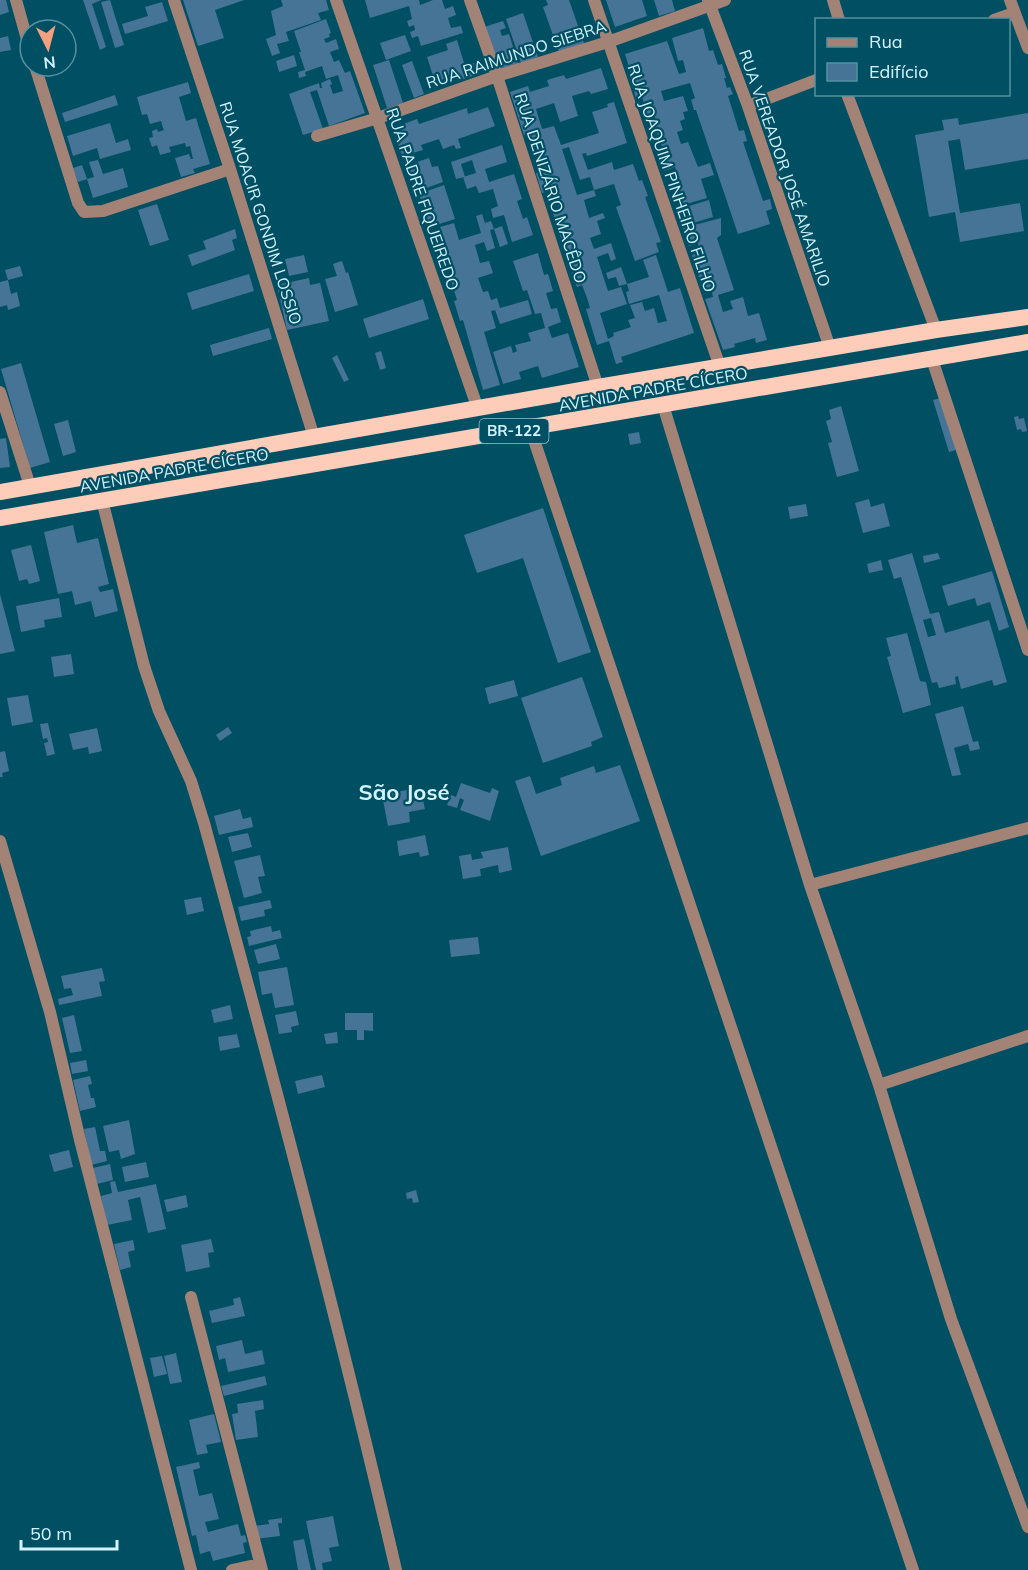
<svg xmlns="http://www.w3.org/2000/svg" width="1028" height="1570" font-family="Mulish,sans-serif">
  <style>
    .building { fill: #467496; fill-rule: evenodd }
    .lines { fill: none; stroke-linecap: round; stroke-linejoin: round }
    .minor { stroke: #a38376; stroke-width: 12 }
    .trunk { stroke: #fecdba; stroke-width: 16 }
    .labels { text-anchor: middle; stroke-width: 4.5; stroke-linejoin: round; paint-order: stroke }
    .shield { fill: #014f63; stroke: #94c2d0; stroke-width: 1.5 }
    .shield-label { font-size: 15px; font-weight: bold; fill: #d3f3ff }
    .street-label { font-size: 16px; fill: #d3f3ff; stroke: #014f63 }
    .district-label { font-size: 22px; font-weight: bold; fill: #d3f3ff; stroke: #014f63 }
  </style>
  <rect width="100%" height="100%" fill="#014f63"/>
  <path class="building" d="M0,0H6L9,12L0,15Z
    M83,0H101L92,4L106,47L100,50Z
    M110,0L124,45L115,48L101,2Z
    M183,0H244L215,10L224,38L198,46Z
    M281,0H326L329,10L318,13L321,20L286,32L289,41L277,44L280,53L272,56L266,39L276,35L271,11L283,6Z
    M365,0H419L420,5L433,0H442L445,9L453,6L456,15L448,18L451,28L461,26L463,33L421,46L418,36L412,38L410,32L415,30L414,25L409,27L407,21L412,19L409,6L370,18Z
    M546,0H569L584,43L559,52L543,7L548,5Z
    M606,0H642L647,16L615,27Z
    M654,0H672L675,11L659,16Z
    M162,2L168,21L125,34L122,24L148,16L145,7Z
    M523,13L538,57L521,63L506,19Z
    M326,19L331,33L329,34L330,37L324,39L326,43L336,39L339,49L330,52L334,62L339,60L345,73L350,71L365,113L329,126L317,90L310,92L323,129L303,135L289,94L319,83L320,88H322L321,83L330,79L332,84L330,85L333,94L343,91L338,75L326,79L322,66L305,72L306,76L299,78L298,72L305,70L299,52H301L294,31Z
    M503,21L506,28L500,30L502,36L509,34L519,66L499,72L484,27Z
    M703,28L709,51L713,50L718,65L722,64L726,78H724L727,88L730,87L733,94L728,96L739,131L744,130L747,141L743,142L763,201L770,199L772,209L766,211L770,224L738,234L696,110H694L691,100L695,98L690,83L661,91L664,101L683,96L688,111L683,112L685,119L680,121L683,130L677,132L681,144L688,142L698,167L710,163L714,175L701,179L707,198L683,205L676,187L681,185L675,167L664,171L658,152L663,150L657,133L653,134L651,126L657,124L654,115L648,117L642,97L636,99L631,80H633L625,54L667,41L679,74L686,72L683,60L678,61L672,38Z
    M405,35L411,51L386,60L380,43Z
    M8,36L11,50L0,52V38Z
    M457,40L465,66L474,63L478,74L458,81L456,75L435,82L427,57L448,50L446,44Z
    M294,55L297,66L279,72L276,61Z
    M389,60L403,103L387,108L373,65Z
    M412,61L424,94L414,98L402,65Z
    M601,68L608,89L591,94L589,91L572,96L578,116L560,122L554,103L536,109L542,129L554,126L561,145L599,133L592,112L608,107L607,104L614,102L627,143L587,156L586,153L582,154L588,170L612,162L614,170L633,164L639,181L642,180L648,196L645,197L661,242L656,243L659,252L635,261L616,207L621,205L614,184L594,190L590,177L580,180L569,147L562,149L577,195L594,190L596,196L584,200L589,218L603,213L605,218L597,221L601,234L590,238L594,249L611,243L616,259L611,261L608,253L597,257L608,291L621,287L627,304L600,313L608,339L614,336L613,333L631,327L628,320L635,318L630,305L642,302L645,311L654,308L658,323L667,321L659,295L629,304L626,292L629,291L627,284L619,286L616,277L608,279L606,273L621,267L627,284L649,277L643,260L656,255L668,292L680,288L694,333L621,357L623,362L616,364L609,341L597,345L586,309L590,308L587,298L582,285L577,287L552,210L559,208L553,190L542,193L536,173L546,170L540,152L533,154L527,134L524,135L510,92L528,86L530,92L549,86L547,80L564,75L566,79Z
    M188,82L191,93L179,97L186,121L196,118L210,164L193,169L195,173L181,177L175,158L189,154L191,159H193L190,146L186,147L185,143L169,147L171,152L160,155L157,145L152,147L149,138L153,137L152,131L157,129L158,132L164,130L163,128L161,121L150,124L147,114L142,115L137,97Z
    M115,95L118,105L65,122L62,113Z
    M488,107L495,126L458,139L461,148L456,149L454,145L443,149L439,139L421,145L423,150L402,156L393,128L417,119L419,124L467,108L468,114Z
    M1028,113V159L965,170L960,139L948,141L960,213L1020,203L1024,231L960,242L955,212L929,217L915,135L944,130L942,120L958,118L959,125Z
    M110,123L116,143L128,139L131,150L100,159L97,148L73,156L67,136Z
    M502,145L507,162L485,169L489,182L514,174L522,199L517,201L523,219L527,217L533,235L512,242L504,215L493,218L491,209L498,206L493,189L479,193L476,186L467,189L463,177L476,173L472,160L461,164L465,177L456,179L451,162Z
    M429,158L432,167L438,166L443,182L418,191L408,165Z
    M98,160L103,174L123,168L128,187L93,198L87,179L94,177L89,162Z
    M82,165L87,179L78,182L73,168Z
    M444,185L455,219L430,227L419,194Z
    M709,200L713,217L693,223L689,206Z
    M157,204L169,240L150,246L138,210Z
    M482,214L485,223L491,221L494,229L490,230L495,248L487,251L484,242L475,245L480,263L489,261L493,273L478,278L483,292L488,291L491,300L497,298L500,308L528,300L532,314L500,324L495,310L491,311L496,328L484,332L500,385L483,390L463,320L460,321L454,301L457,300L449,274L453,272L451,264L446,265L441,252L447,250L440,227L454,223L459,240L481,233L476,216Z
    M721,218V235L717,238L734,290L718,295L723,312L733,309L730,301L743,297L748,316L759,313L767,340L756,343L755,338L734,344L735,347L723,350L705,299L713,297L711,287L703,290L692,255L699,253L698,243L689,246L683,228Z
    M502,226L508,244L500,247L494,229Z
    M235,229L237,238L232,240L235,250L192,266L188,255L206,249L203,241Z
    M538,253L544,275L548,274L553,291L546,293L551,309L557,308L561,322L548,327L552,338L568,333L579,367L542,378L538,366L519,372L521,379L503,384L493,352L511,346L513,353L517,351L515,345L531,341L528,333L545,328L541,313L535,314L527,290L523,291L513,261Z
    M304,255L308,272L289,276L285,259Z
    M342,261L346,273L348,272L358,305L335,312L325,279L337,276L333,264Z
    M20,266L23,276L8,280L5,270Z
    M249,274L254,291L192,310L187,293Z
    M309,278L310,285L320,283L329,321L287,330L277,285Z
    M8,280L11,294L17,292L20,306L8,310L7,305L0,307V282Z
    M423,299L429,319L369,338L363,319Z
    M269,328L272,339L213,356L210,345Z
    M381,351L386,368L380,370L375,353Z
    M337,355L349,380L344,382L332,358Z
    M21,363L50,462L30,468L1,369Z
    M941,398L956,450L949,452L933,400Z
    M841,406L859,471L837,477L828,443L832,442L826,421L831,419L829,410Z
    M1018,416L1019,419L1024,418L1027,431L1022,432L1021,429L1017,430L1014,417Z
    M68,420L76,452L63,456L54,424Z
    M639,432L641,443L630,445L628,434Z
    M6,438L10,467L0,468V439Z
    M869,499L871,507L884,503L890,526L863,533L855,503Z
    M806,504L808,516L790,519L788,507Z
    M543,508L591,652L558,663L523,558L477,573L464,535Z
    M73,525L77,543L98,538L109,584L98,587L100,592L113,589L118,611L95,617L91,601L75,605L72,591L58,594L44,532Z
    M31,545L40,581L29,584L27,579L19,581L11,550Z
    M912,553L930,614L939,612L945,633L989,620L1007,682L994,686L992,680L961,689L958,676L955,677L956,684L939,688L937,682L932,683L901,577L894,579L888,560ZM931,618L936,635L928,637L923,620Z
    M938,553L940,559L924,563L923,556Z
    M881,560L883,570L869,573L867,564Z
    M992,571L1009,627L999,631L990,602L977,606L975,598L948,606L942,586Z
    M0,594L15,651L0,654Z
    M59,598L62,617L44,620L45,627L21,632L16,606Z
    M907,633L920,681L926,682L931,705L903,713L887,657L891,656L886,638Z
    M71,654L74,674L54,677L51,657Z
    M582,677L603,737L591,742L592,746L543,763L521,698Z
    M514,680L518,696L489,704L485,688Z
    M28,695L33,722L12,726L7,698Z
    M963,706L973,742L978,741L980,749L970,751L968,744L954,748L961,775L952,776L935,714Z
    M48,723L55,754L47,756L44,743L48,742L47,738L43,739L40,724Z
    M228,727L232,733L220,741L216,735Z
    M97,728L102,751L89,754L88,747L73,750L69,734Z
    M5,751L9,771L2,773L3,777H0V752Z
    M620,765L640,821L541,856L515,781L530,776L536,794L562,785L560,778L594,766L596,773Z
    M461,783L490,793L492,788L499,791L490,821L460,810L464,800L460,798L457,808L447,805L451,795L456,797Z
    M412,789L414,801L423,800L425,809L409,812L410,822L388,826L382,795Z
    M240,809L243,819L251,817L253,827L219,835L214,816Z
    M248,833L252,847L232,852L228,837Z
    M425,835L429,855L420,857L419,852L399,856L397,841Z
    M508,847L512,870L499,873L498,865L480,869L481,876L463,879L459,856L471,854L472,860L483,858L481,852Z
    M260,855L265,876L258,877L262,893L244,898L234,861Z
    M201,897L204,911L187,915L184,900Z
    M270,900L272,908L264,910L265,916L241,921L238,907Z
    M271,926L272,932L280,930L282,938L249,946L247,937L251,936L250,931Z
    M478,937L480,954L451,957L449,940Z
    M276,944L280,959L258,964L254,950Z
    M287,967L294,1005L275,1008L272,993L262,995L258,972Z
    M102,968L105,981L99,982L102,996L59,1005L58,999L73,995L71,988L64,989L61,976Z
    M230,1005L233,1019L214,1023L211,1010Z
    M296,1011L299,1025L291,1027L292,1032L279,1034L275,1015Z
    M345,1013H373V1031L364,1030V1040H357V1030H345Z
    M74,1015L82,1051L70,1053L62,1018Z
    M337,1032L338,1043L326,1044L324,1034Z
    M237,1034L240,1047L220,1051L218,1037Z
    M86,1060L88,1071L72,1074L70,1063Z
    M322,1075L325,1087L298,1094L295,1081Z
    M90,1076L92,1084L88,1085L91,1098H94L96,1107L80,1111L73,1080Z
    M129,1120L135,1154L121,1159L119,1150L109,1152L103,1126Z
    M95,1127L100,1151H105L107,1161L91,1165L84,1129Z
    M69,1150L73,1167L54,1172L49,1155Z
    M146,1162L149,1177L125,1182L122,1167Z
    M110,1164L113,1180L97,1184L93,1168Z
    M115,1181L118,1192L156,1184L166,1229L148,1233L140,1197L128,1200L132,1220L107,1225L101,1196L112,1193L110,1182Z
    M416,1190L419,1202L413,1203L412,1198L407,1199L406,1193Z
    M186,1195L188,1207L167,1212L164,1200Z
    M211,1239L214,1252L208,1253L210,1267L186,1272L181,1245Z
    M133,1240L135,1250L128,1252L131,1267L120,1270L114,1244Z
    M240,1297L245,1316L212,1323L209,1311L234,1305L233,1299Z
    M242,1340L245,1354L262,1350L265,1364L228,1372L225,1358L219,1360L216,1346Z
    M176,1353L182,1382L170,1384L164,1356Z
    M162,1356L167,1374L154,1377L150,1358Z
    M265,1376L267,1385L224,1396L221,1386Z
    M263,1400L264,1409L255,1411L258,1437L236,1440L232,1414L238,1413L237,1404Z
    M214,1414L221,1442L206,1445L208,1453L197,1455L189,1420Z
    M199,1462L200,1468L193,1470L199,1496L212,1493L219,1519L205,1522L208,1532L238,1524L241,1536L245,1535L247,1542L243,1543L245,1553L213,1561L210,1551L200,1554L196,1535L192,1536L176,1467Z
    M333,1516L339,1546L329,1548L332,1561L322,1563L323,1570H316L306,1521Z
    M282,1518V1523H278L280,1536L255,1539L253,1526L269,1524L268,1520Z
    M304,1539L311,1570H298L293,1541Z"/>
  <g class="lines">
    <path class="minor" d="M16,0L30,50
      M174,0L230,169L314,437
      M336,0L478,409
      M470,0L497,76L598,387
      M594,0L720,367
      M708,0L748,106L830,348
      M833,0L839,20
      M1010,0L1028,48
      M994,20L1014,13
      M35,66L78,203L84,212L103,211L230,169
      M847,94L936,330
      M748,106L816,80
      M317,136L378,118L497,76L608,42L725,0
      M932,359L1028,650
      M0,392L30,486
      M663,405L810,885L879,1085L951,1319L1028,1527
      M530,428L913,1570
      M102,500L144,666L159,711L191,781L204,823C272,1071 338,1319 396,1570
      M0,841L50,1012L80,1140L191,1570
      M810,885L1028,828
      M879,1085L1028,1036
      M191,1297L262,1570
      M232,1570L260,1564"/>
    <path class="trunk" d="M0,492L598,387L936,330L1028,317
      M0,518L1028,342"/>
  </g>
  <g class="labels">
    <rect class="shield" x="479.5" y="419" width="69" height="24" rx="4.5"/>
    <g class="shield-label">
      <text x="514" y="436">BR-122</text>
    </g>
    <g class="street-label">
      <text transform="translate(516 54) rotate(-18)" y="6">RUA RAIMUNDO SIEBRA</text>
      <text transform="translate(785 168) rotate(71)" y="6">RUA VEREADOR JOSÉ AMARILIO</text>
      <text transform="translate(672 178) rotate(71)" y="6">RUA JOAQUIM PINHEIRO FILHO</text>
      <text transform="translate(551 188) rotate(72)" y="6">RUA DENIZÁRIO MACÊDO</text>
      <text transform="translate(423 199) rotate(71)" y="6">RUA PADRE FIQUEIREDO</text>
      <text transform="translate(261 213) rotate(72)" y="6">RUA MOACIR GONDIM LOSSIO</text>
      <text transform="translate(653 389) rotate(-10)" y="6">AVENIDA PADRE CÍCERO</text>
      <text transform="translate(174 470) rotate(-10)" y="6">AVENIDA PADRE CÍCERO</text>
    </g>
    <g class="district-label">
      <text x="404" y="800">São José</text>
    </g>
  </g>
  <rect x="815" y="18" width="195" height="78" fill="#014f63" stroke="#5591a1" stroke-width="1.5"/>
  <rect x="827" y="38" width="30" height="9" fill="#a38376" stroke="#5591a1" stroke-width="1.5"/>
  <text x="869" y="48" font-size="18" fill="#d3f3ff">Rua</text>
  <rect x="827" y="63" width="30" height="18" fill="#467496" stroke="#5591a1" stroke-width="1.5"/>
  <text x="869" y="78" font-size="18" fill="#d3f3ff">Edifício</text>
  <g transform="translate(48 48) rotate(174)"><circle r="28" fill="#014f63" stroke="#5591a1" stroke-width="1.5"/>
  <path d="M0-4.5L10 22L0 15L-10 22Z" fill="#f2a080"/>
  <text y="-9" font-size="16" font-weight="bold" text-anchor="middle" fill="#d3f3ff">N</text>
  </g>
  <path d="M21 1540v9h96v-9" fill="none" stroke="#d3f3ff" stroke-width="3"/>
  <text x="30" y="1540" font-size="18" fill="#d3f3ff" stroke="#014f63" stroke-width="4.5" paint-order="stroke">50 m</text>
</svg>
